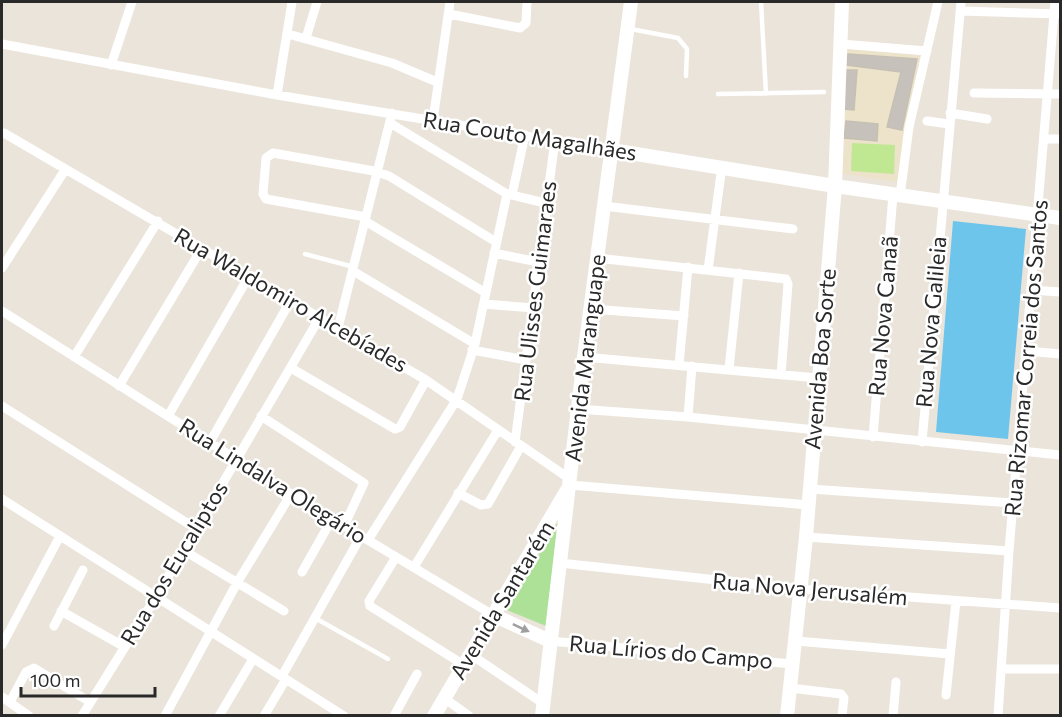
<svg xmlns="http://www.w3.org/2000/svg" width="1062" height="717" font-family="Commissioner,sans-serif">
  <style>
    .education { fill: #ece3ca }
    .park { fill: #ade197 }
    .pitch { fill: #c0e893 }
    .water { fill: #6ec5ec }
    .building { fill: #c6c1ba; stroke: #c6c0b4; stroke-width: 1.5 }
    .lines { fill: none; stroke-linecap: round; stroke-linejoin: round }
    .lane { stroke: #fff; stroke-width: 4.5 }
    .street { stroke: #fff; stroke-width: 9 }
    .secondary { stroke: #fff; stroke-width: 14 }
    .oneway { fill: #9f9f9f }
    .labels { text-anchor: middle; stroke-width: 5; stroke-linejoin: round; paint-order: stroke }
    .street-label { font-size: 22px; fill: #292929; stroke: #fff }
  </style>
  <rect width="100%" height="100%" fill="#ebe4da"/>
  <path class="education" d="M844,48L920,56L904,135L898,182L836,173Z"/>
  <path class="park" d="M558,522L546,626L507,610Z"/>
  <path class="pitch" d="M852,143L895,145L894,174L851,171Z"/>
  <path class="water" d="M953,221L1026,229L1008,439L936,432Z"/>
  <path class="building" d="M848,54L917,59L902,130L887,127L901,72L847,65Z
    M845,70H857L854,110L842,109Z
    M846,121L878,124L877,141L844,138Z"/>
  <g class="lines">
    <path class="lane" d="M761,2L766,94
      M631,29L678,38L687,49L686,76
      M718,94L824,92
      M305,254L354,267
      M315,618L388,659"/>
    <path class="street" d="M961,11L1060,14
      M449,14L520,28L526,23L527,2
      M288,34L392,63L437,82
      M306,38L317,2
      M2,44L277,95L611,150
      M841,44L927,51
      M111,65L132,2
      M974,93L1060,94
      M277,95L292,2
      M950,113L987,119
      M433,120L450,2
      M927,121L949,124
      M390,123L507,194L545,203
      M4,133L426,380L570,479
      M1045,139H1060
      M512,195L525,135
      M900,196L909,127L938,2
      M604,206L793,229
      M366,217L266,199L263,194L266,158L273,153L374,171L389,176L496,242
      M365,221L486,293
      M494,253L538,262
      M597,258L786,279L788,284L781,375
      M2,268L65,170
      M708,270L722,166
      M353,271L475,344
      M1031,290L1060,292
      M484,304L533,308
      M591,309L684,316
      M2,311L291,494L493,615
      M338,328L392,113
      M472,350L526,360
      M1027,351L1060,354
      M74,357L158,221
      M584,357L818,378
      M679,365L688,267
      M291,368L395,429L400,427L426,380
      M729,369L739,273
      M119,386L202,248
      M2,406L195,528
      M578,409L688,417L1060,455
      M168,416L249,276
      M261,416L364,483L344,526
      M688,417L692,366
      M873,437L893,195
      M210,442L291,300
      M515,442L555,140
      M922,442L961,2
      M570,485L809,505
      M810,489L1013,503
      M458,493L481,505L488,504L521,446
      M2,499L344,716
      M806,537L1009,551
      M368,540L457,399L475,344L507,194
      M183,550L284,611
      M396,557L369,601L370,606L464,665
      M560,563L800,589L1060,608
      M414,567L498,430
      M302,572L332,519
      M61,611L123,646
      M54,626L83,570
      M550,641L792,664
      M796,641L950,654
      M2,645L60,536
      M470,654L544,704
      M1002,669H1060
      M282,676L361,536
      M790,688L841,694L844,698L842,716
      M946,695L956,601
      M2,697L29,716
      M444,698L469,716
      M10,702L26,672L34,668L90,702
      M82,716L156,597L320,317
      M165,716L237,583L291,494
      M219,716L253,659
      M264,716L286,679
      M394,716L417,674
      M893,716L896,682
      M998,716L1009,551L1055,2"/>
    <path class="secondary" d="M611,150L835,186L1060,218
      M493,615L550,641
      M434,716L567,490
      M542,716L584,357L631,2
      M787,716L806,537L835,186L842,2"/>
  </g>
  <defs><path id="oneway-solid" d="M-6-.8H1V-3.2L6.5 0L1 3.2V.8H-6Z" transform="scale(1.5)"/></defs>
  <use class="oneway" href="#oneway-solid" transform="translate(521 628) rotate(25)"/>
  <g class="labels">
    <g class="street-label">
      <text transform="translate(530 136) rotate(9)" y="8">Rua Couto Magalhães</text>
      <text transform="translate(535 291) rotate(-83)" y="8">Rua Ulisses Guimaraes</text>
      <text transform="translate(291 300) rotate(30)" y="8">Rua Waldomiro Alcebíades</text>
      <text transform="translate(883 316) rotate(-85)" y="8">Rua Nova Canaã</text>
      <text transform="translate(931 322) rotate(-85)" y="8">Rua Nova Galileia</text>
      <text transform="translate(585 358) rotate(-83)" y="8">Avenida Maranguape</text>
      <text transform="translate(1026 358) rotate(-85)" y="8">Rua Rizomar Correia dos Santos</text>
      <text transform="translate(820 359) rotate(-85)" y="8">Avenida Boa Sorte</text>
      <text transform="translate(273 481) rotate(32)" y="8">Rua Lindalva Olegário</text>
      <text transform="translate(174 563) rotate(-59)" y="8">Rua dos Eucaliptos</text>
      <text transform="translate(810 589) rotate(5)" y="8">Rua Nova Jerusalém</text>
      <text transform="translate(502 600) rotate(-59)" y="8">Avenida Santarém</text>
      <text transform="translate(671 652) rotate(5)" y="8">Rua Lírios do Campo</text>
    </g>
  </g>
  <rect width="1062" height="717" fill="none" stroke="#292929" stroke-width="6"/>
  <path d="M21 687v9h134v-9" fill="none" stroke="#292929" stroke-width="3"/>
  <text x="30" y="687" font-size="18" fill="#292929" stroke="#ffffff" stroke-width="4.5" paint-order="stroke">100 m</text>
</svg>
